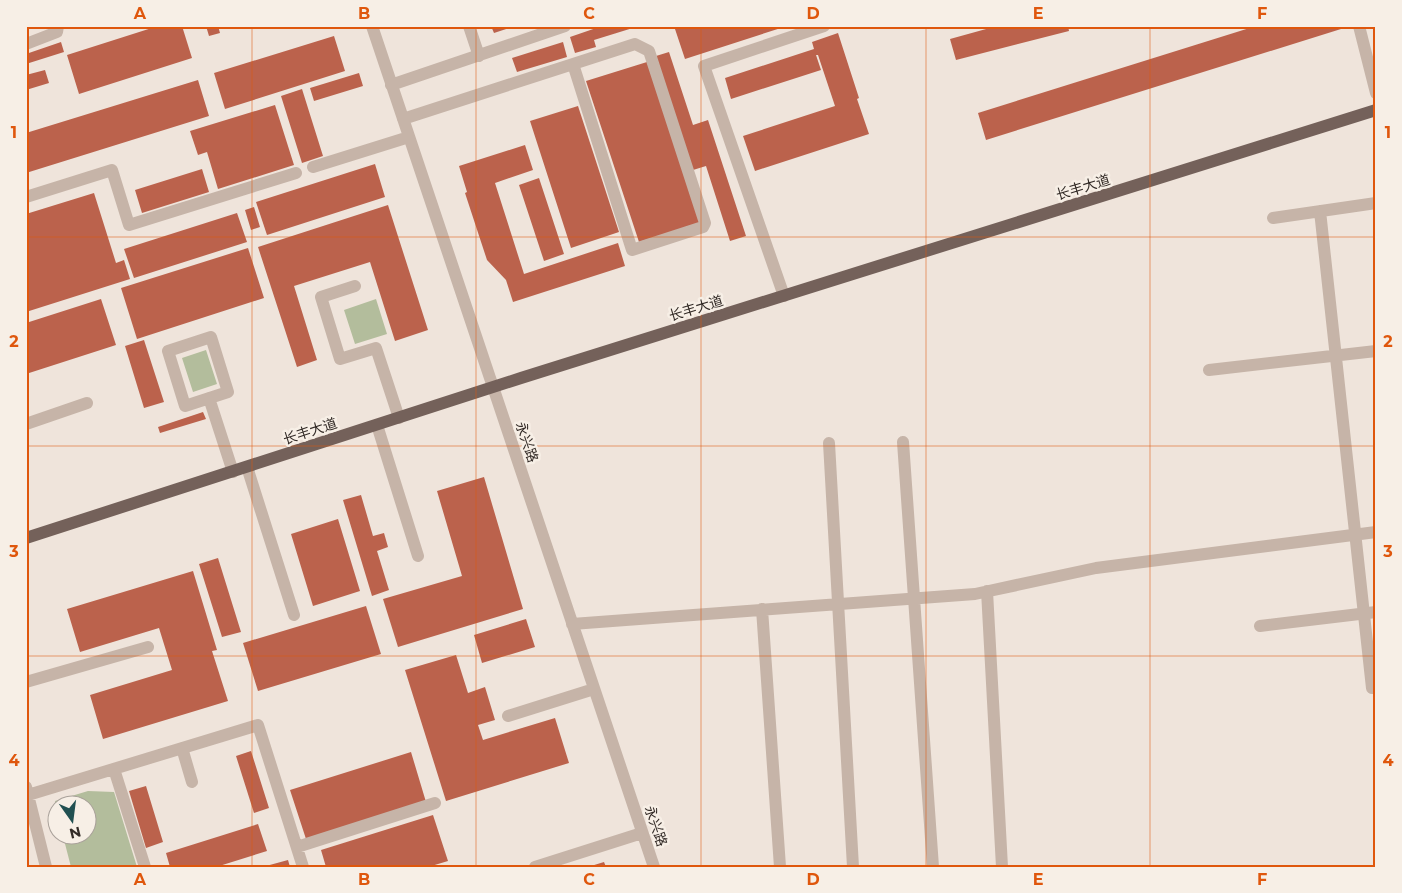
<svg xmlns="http://www.w3.org/2000/svg" width="1402" height="893" font-family="Montserrat,'Noto Sans SC',sans-serif">
  <style>
    .grass { fill: #b3bd9c }
    .building { fill: #bb624c }
    .lines { fill: none; stroke-linecap: round; stroke-linejoin: round }
    .minor { stroke: #c6b4a8; stroke-width: 12 }
    .major { stroke: #74615a; stroke-width: 12 }
    .grid { fill: none; stroke: #df570d; stroke-width: 1; stroke-opacity: 0.55 }
    .labels { text-anchor: middle; stroke-width: 5; stroke-linejoin: round; paint-order: stroke }
    .street-label { font-size: 14px; fill: #332b27; stroke: #f7efe6 }
    .neatline { fill: none; stroke: #df570d; stroke-width: 2 }
    .grid-label { font-size: 16px; text-anchor: middle; font-weight: bold; fill: #df570d }
  </style>
  <rect width="100%" height="100%" fill="#efe4db"/>
  <path class="grass" d="M376,299L387,334L355,344L344,310Z
    M206,350L217,384L193,392L182,358Z
    M88,791L114,792L137,867H71L63,836H88V806H58L57,812L55,801Z"/>
  <path class="building" d="M158,26H182L192,58L79,94L67,55Z
    M206,26H218L220,33L209,36Z
    M491,26H511L512,27L494,33Z
    M602,26L636,27L594,40L596,47L575,53L570,37Z
    M674,26H783L784,27L685,59Z
    M997,26H1068L1069,31L956,60L950,39Z
    M1256,26H1340L1341,29L986,140L978,113Z
    M838,33L859,98L857,99L869,134L755,171L743,136L835,106L818,55H816L821,70L731,99L725,78L814,49L812,42Z
    M334,36L345,71L225,109L214,73Z
    M61,42L64,52L26,64V54Z
    M563,42L567,57L517,72L512,58Z
    M669,52L693,125L708,120L746,236L730,241L706,166L693,170L656,56Z
    M647,62L700,223L639,242L586,81Z
    M45,70L49,83L26,90V75Z
    M359,73L363,86L314,101L310,88Z
    M198,80L209,116L26,173V133Z
    M302,89L323,156L302,163L281,96Z
    M275,105L294,165L218,189L207,152L198,155L190,131Z
    M578,106L619,232L571,248L530,121Z
    M525,145L533,170L495,183L524,274L618,243L625,266L513,302L506,280L487,260L465,193L467,192L459,166Z
    M375,164L385,197L267,235L256,202Z
    M202,169L209,192L142,213L135,190Z
    M539,178L564,254L544,261L519,185Z
    M94,193L116,263L124,260L130,279L26,312V214Z
    M388,205L428,330L395,341L370,262L294,286L317,360L297,367L258,247Z
    M254,207L260,227L251,230L245,210Z
    M237,213L247,242L134,278L124,249Z
    M248,248L264,298L137,339L121,288Z
    M101,299L116,345L26,374V323Z
    M144,340L164,402L144,408L125,346Z
    M203,412L206,419L160,433L158,427Z
    M484,477L523,609L398,647L383,599L462,576L437,491Z
    M361,495L373,536L384,533L388,547L377,551L389,590L372,596L343,500Z
    M338,519L360,591L313,606L291,534Z
    M218,558L241,632L222,637L199,564Z
    M193,571L217,650L212,651L228,701L103,739L90,695L172,670L159,628L80,652L67,609Z
    M366,606L381,654L258,691L243,643Z
    M526,619L535,647L482,663L474,635Z
    M456,655L468,693L485,687L495,720L478,725L483,740L555,718L569,763L446,801L405,670Z
    M251,751L269,808L254,813L236,756Z
    M411,752L426,802L306,839L290,790Z
    M146,786L163,842L146,848L129,791Z
    M433,815L448,861L428,867H326L321,850Z
    M258,824L267,851L216,867H170L166,853Z
    M288,860L290,867H266V866Z
    M604,862L606,867H591V866Z"/>
  <g class="lines">
    <path class="minor" d="M372,26L654,867
      M469,26L479,56
      M1359,26L1376,93
      M26,44L57,32L58,26
      M391,85L565,26
      M403,119L635,44L649,51L705,223L703,227L632,250L573,64
      M313,167L409,137
      M26,197L112,170L129,225L296,173
      M1320,211L1372,688
      M1273,218L1376,203
      M355,286L321,297L340,359L376,348L399,418
      M784,296L704,66L824,26
      M211,337L228,392L185,406L168,351Z
      M1209,370L1376,351
      M209,398L233,472
      M26,424L87,403
      M377,425L418,556
      M903,442L933,867
      M829,443L853,867
      M247,467L294,615
      M987,591L1002,867
      M762,609L780,867
      M572,624L975,594L1096,568L1376,532
      M1260,626L1376,612
      M26,682L148,647
      M508,716L594,689
      M182,748L192,782
      M114,769L145,867
      M26,787L46,867
      M28,795L258,725L303,867
      M297,847L435,803
      M535,867L642,833"/>
    <path class="major" d="M26,538L521,378L1376,110"/>
  </g>
  <path class="grid" d="M252,26V867M476,26V867M701,26V867M926,26V867M1150,26V867M26,237H1376M26,446H1376M26,656H1376"/>
  <g class="labels">
    <g class="street-label">
      <text transform="translate(1083 187) rotate(-17)" y="5">长丰大道</text>
      <text transform="translate(696 308) rotate(-17)" y="5">长丰大道</text>
      <text transform="translate(310 431) rotate(-18)" y="5">长丰大道</text>
      <text transform="translate(527 442) rotate(71)" y="5">永兴路</text>
      <text transform="translate(656 826) rotate(71)" y="5">永兴路</text>
    </g>
  </g>
  <rect width="1402" height="893" fill="none" stroke="#f7efe6" stroke-width="55"/>
  <g transform="translate(72 820) rotate(166)"><circle r="24" fill="#f7efe6" stroke="#a9a19a"/>
  <path d="M0-4L9 19L0 12L-9 19Z" fill="#215051"/>
  <text y="-8" font-size="14" font-weight="bold" text-anchor="middle" fill="#332b27">N</text>
  </g>
  <rect x="28" y="28" width="1346" height="838" class="neatline"/>
  <g class="grid-label">
    <text x="140" y="19">A</text>
    <text x="364" y="19">B</text>
    <text x="589" y="19">C</text>
    <text x="813" y="19">D</text>
    <text x="1038" y="19">E</text>
    <text x="1262" y="19">F</text>
    <text x="14" y="138">1</text>
    <text x="1388" y="138">1</text>
    <text x="14" y="347">2</text>
    <text x="1388" y="347">2</text>
    <text x="14" y="557">3</text>
    <text x="1388" y="557">3</text>
    <text x="14" y="766">4</text>
    <text x="1388" y="766">4</text>
    <text x="140" y="885">A</text>
    <text x="364" y="885">B</text>
    <text x="589" y="885">C</text>
    <text x="813" y="885">D</text>
    <text x="1038" y="885">E</text>
    <text x="1262" y="885">F</text>
  </g>
</svg>
